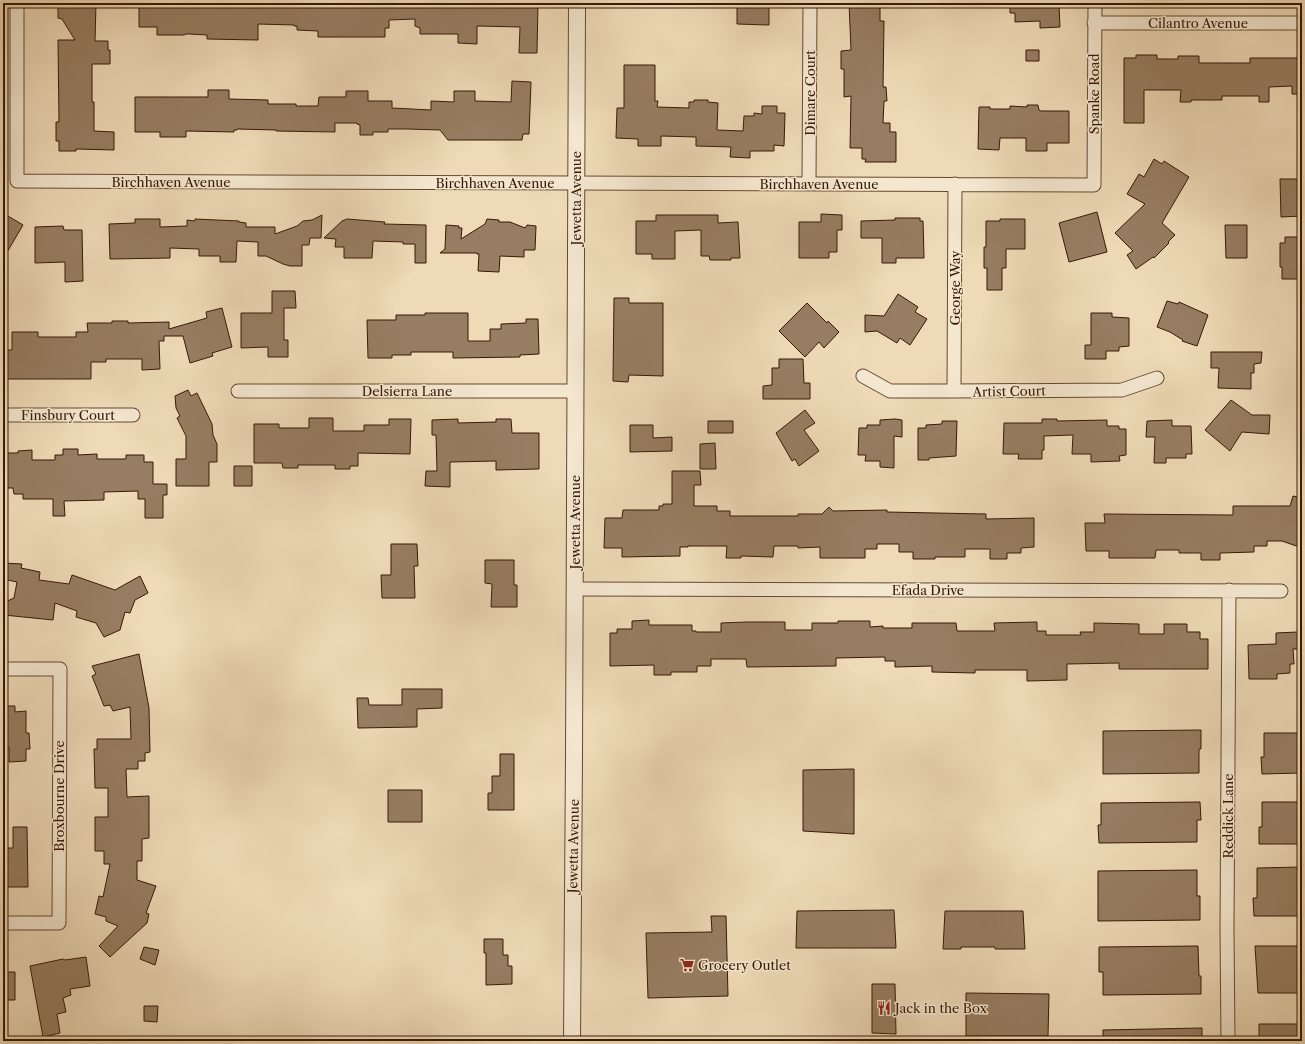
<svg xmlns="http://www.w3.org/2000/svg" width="1305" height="1044" font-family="'Libre Caslon Text',serif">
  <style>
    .building { fill: #977d62; stroke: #381906 }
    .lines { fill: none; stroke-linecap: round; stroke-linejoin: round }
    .minor-casing { stroke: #664932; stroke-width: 15 }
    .tertiary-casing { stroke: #664932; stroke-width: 18 }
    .minor { stroke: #f4e7d0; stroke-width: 13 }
    .tertiary { stroke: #f4e7d0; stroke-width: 16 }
    .labels { text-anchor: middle; stroke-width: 3; stroke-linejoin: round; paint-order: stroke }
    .street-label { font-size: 13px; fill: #381906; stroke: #f4e7d0 }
    .poi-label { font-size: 13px; fill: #381906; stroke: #f4e7d0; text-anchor: start }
  </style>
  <rect width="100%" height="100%" fill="#eedab7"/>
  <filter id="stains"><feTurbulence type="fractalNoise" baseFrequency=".005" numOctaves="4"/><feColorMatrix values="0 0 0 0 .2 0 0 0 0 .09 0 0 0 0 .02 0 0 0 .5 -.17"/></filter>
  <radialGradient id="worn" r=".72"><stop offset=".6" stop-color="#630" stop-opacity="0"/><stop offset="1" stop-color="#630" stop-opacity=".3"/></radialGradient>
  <path class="building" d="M58,3H96L95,41H108V50H110V64H92V102H94V131L114,132V150L76,149V151H59V141H56V122H59L58,40H75L62,19L58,18Z
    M139,3H403V4L434,5L435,3H538L537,53H519L520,27L477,26V44L458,43V34H420V28L415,26V19L389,20V28H385V37H318V31L297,30V26H294V25L258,24V40L207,39V35L190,34H186L184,35H157V27H139Z
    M737,3H769V25L737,24Z
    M849,3H880V21H884L883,87H886L887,101H884L883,123H890V132H896V162H865L866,159H862V148H850L851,96L844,97V69H841V51L851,50Z
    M1010,3H1048V5H1059L1060,27L1040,28V21L1015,22V13H1010Z
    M1026,50H1039V61H1026Z
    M1136,55H1157V59H1178V56H1199V63H1250V58H1302V94H1292V86L1269,87V102H1259V96H1222V100H1191V102H1180L1181,90H1144V123H1124V58H1136Z
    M624,65H655V101H658L657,107L689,108V102H694V100H708V102L718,103L717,130L743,131L744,116H754V113L762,114V106H777V113H785L784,146L774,145V151H750V158L730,157L731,147L696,146V137L661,136V146H638V139L616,138L617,108H624Z
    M512,81L531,82L529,134H523L522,140H448L440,130L407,129H388V132H373V135H360V125L357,124V123H335V132L276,131V130L237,129V130H234V132L186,131V137H160V132H135V97H208V90H229V99L268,100V104H296V106H318L319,97H346V91H368V101H392V108L431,110V101L454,102V91H475V101L511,102Z
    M1027,105H1038L1039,110L1041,111H1069V143H1047V151H1026V138H1000L999,150L978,149L979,107H990V109H1010V106L1027,107Z
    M1154,159L1162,164L1164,161L1189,177L1162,223L1175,235L1168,242L1169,243L1154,258L1153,257L1136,269L1127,255L1133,251L1115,233L1145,204L1127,194L1139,174L1144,177Z
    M1280,179H1302V216L1281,217Z
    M1097,212L1107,252L1069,262L1059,223Z
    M3,213L23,225L3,259Z
    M821,214L842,215V230H837V252H829V258H799V222H821Z
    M322,215L321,238H310L309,245H302V266H290L283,264L266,256H258V242L237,241L236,262H220V256H199V249L170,248V258L110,259L109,224L135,223V219H160V227L187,226V220L195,221V219L239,221V222L246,223V227H275V234L297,226L303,221L312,220Z
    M656,215H718V223L738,222L740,258H731V260H710L709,256H701V230L675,231V259H652V254H636V221H656Z
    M895,218H920V221H923L924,258H896V263H882V238H861V221L895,220Z
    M347,219L385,222L384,224L426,225V263H415V244H403V242L373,241L372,258H344V247H335L336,239L324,238L342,221Z
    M487,219L499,220V222H510L525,228L527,225L536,226L535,250H524V257L500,256L499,272L478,271L479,254H477V253H440L445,249L446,225L459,226V228H462L461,239L485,224Z
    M1000,219H1025V249H1006V268H1002V290H987V268H984V247H986V221H1000Z
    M1225,225H1247V258H1226Z
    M63,226L64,230H82L83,281L65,282V262L35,263V227Z
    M1285,237H1302V279H1282V267H1280V243H1285Z
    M272,291H295L296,308H284V340H288V357H268V347L241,348V313H272Z
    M898,294L918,307L915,312L927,319L910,345L900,338L897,343L877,331L865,332V315L884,316Z
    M614,298H629V303H663V376L629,375L628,382L613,381Z
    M1167,301L1178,304L1179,302L1208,315L1197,346L1182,341L1183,340L1170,332L1157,327Z
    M807,303L827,323L828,321L839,332L824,348L819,342L805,357L779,331Z
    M222,308L232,347L212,353L213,356L190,363L183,336H164V341H159L160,369L142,370V359H106V362H91V379H3V350H12V332H38V337H76V332H88L87,323H112V321H128V323L169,322V329L207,318L206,312Z
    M425,313H468V341H490V329H501V324L526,323V319H538L539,354L520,355V357L453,358V352H411V355H392V358H368L367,320H396V315H425Z
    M1091,313H1112V317L1129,318V346L1119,347V351H1106V359H1085V345H1091Z
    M1211,352H1262L1261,363L1254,364V373H1251V389L1218,388L1219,368H1211Z
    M779,359H803L804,383H810V399H763V386L772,385V368H779Z
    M188,390L191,396L197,393L212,424L213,435L217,444V462H209V486H176V459H186V436L177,418L180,416L176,408L175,396Z
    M1231,400L1252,415H1270L1269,434L1242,432L1230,451L1205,430Z
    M805,410L815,423L804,430L819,451L799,466L795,459L792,461L776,433Z
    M309,418H333V431H364V425H389V419H411L410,454L358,453V466H350V469H335V465H298V468H283L282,463H254V424H279V428H309Z
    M458,419V423L496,422V419H511L512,433H539V469L496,470V461L450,462V487L425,486L426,471H437L436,435H432V420Z
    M895,419L902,420V437L894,436V468L880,467V461H865L866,455H858L859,428H867V425H880V420Z
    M1042,419H1057V421L1107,420V426H1119V429H1126V455L1119,456L1120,461L1091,462V454H1072L1073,435L1044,436V450H1042V459H1018L1019,454H1003L1004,423H1042Z
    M1172,420V426H1191L1192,454H1186V458H1166V463H1154L1155,437H1146L1147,421Z
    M708,421H733V433H708Z
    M942,421H957L956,456L929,458V460H918V428H926V425L942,424Z
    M630,425H653V438L672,437V451L630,452Z
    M715,443L716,469H700V444Z
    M63,449H78V455L97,454V459H126V455H144V462H153V484H167V495H163V518H145V499H138V491L104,492V500L64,501L65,516H53V499H23V494H14L13,488H3V453H18V451L32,450V460H55V455H63Z
    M234,466H252V486H234Z
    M672,471H700L701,485H694V506H717V511H730V516H798V514H822L829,507L833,511L887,510V512L986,514V519L1034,518V547L1021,548V553H1007V559H990V549H965V557H935V559H913V552H899V544H877V549H865V558H820V547L798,548V546H774L773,557L741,556V558H726L727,546H688V547H680V556L622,557V548H604L605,518H622L623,510H659V506H663V504H672Z
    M1293,496L1302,498V548L1282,541H1267V546H1254V552L1220,553V560H1201V553H1179V550H1156L1155,558H1109V551H1086L1085,523H1105L1104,514L1233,515V506H1290Z
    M391,544H417L418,566H414L415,598H382L381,575H391Z
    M485,560H514V585H517V607H491L492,584L485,583Z
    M3,563L22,564L21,568L40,572L39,580L69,584L72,575L115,590L140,576L148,593L135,600L130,613L125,612L120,630L104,637L96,623L76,617L77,611L55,603L53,620L4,615L3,603L14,598L17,582L3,579Z
    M649,620V625H692V631H696V632H721V623L746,622H785V630H812V623H838V621H870V627L883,626V628H912V623H956L957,631H995L994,623L1037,622V631H1046V635H1081L1080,632H1094V623L1139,624V634H1164V624H1187V632H1200V639H1208V669H1119V663L1067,664V680L1027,681V670H975V673L932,672V666L895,667V661H885V657L836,658V666L747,667L746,659H711V666H697V672H671V675H654V665L610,666V633H617V629H632V621Z
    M1298,632V649H1293L1294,664H1290V673L1277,674V679H1249L1248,645L1276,644V633Z
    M139,654L149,708L150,752L145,753V761H138V769H126L127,797L149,796V838L142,839V861H137V880L156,886L146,913L149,914L147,923L110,957L99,946L118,926L106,921V917L95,914L99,896L103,897L110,864H104V851H95V817H108V788H95L94,749H97V739H131L130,707L113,711L110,705L104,706L92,676L96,674L92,666Z
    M402,689H442V708L417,709V727L358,728L357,698H368L369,705H402Z
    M3,706H15V712L26,711V733H29L30,749H26V761L9,762V747H3Z
    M1201,730V749H1199V773L1103,774V731Z
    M1264,733H1302V773L1262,774L1261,757H1264Z
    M500,754H514V810H488V793H492V776H500Z
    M854,769V834L803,831V770Z
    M388,790H422V822H388Z
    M1200,802L1201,820H1197V842L1099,843L1098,825H1101V803Z
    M1262,802H1302V844H1259V827H1262Z
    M13,827H27L28,887H3V851H4V848H13Z
    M1302,867V916H1254L1253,898H1257V868Z
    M1197,870V896H1200V920L1098,921V871Z
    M894,910L896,948H796L797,911Z
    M945,911H1023L1025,949H995V947H961V949H943Z
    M711,916H726L728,996L648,998L646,933L712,932Z
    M484,939H503V955H508V966H512V984L486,985V953H484Z
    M1198,946L1199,976H1201V994L1103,995V972H1099V947Z
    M1255,946H1302V993H1258Z
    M144,947L159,950L155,965L140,959Z
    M86,957L90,986L70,989L71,995L63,998L66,1012L57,1014L60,1033L43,1037L30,966L63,959L65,960Z
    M3,972H15V1000H3Z
    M872,984H895L896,1034L872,1033Z
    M966,993L1049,994L1048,1036H966Z
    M144,1006H158L157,1022L144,1021Z
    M1259,1024H1302V1041H1259Z
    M1202,1028V1041H1103V1030Z"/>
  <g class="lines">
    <defs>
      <path id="minor" d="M17,3V181L1094,185L1095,3
        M1094,23H1302
        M809,184L810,3
        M863,376L890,391H954L1122,390L1157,378
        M238,391H576
        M954,391L955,184
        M3,415H133
        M575,589L1281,591
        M3,669H60L59,923H3
        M1228,1041L1227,930L1229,590"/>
      <path id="tertiary" d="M572,1041L574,757L577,3"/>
    </defs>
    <use href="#minor" class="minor-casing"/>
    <use href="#tertiary" class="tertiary-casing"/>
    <use href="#minor" class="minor"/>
    <use href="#tertiary" class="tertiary"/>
  </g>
  <defs>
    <symbol id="supermarket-bare" viewBox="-9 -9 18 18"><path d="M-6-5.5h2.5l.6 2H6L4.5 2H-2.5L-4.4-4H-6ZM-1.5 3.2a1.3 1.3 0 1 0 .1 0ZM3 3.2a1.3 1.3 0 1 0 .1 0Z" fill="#8f2418" stroke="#f4e7d0" stroke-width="2.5" paint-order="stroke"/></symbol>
    <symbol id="restaurant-bare" viewBox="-9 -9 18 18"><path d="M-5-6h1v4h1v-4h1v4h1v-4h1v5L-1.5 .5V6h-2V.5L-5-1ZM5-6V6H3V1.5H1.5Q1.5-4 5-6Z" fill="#8f2418" stroke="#f4e7d0" stroke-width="2.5" paint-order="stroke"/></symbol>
  </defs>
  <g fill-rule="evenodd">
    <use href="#supermarket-bare" x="677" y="955" width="20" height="20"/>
    <use href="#restaurant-bare" x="874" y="998" width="20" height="20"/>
  </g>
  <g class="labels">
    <g class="street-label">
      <text x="1198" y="28">Cilantro Avenue</text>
      <text transform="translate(810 93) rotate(-90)" y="5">Dimare Court</text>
      <text transform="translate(1094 94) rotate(-90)" y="5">Spanke Road</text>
      <text x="171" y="187">Birchhaven Avenue</text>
      <text x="495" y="188">Birchhaven Avenue</text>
      <text x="819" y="189">Birchhaven Avenue</text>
      <text transform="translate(576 198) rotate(-90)" y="5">Jewetta Avenue</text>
      <text transform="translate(955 288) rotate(-90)" y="5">George Way</text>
      <text x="407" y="396">Delsierra Lane</text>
      <text transform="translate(1009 391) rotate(-1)" y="5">Artist Court</text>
      <text x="68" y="420">Finsbury Court</text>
      <text transform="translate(575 522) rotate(-90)" y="5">Jewetta Avenue</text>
      <text x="928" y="595">Efada Drive</text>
      <text transform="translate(59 796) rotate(-90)" y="5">Broxbourne Drive</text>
      <text transform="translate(1228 816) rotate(-90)" y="5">Reddick Lane</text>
      <text transform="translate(573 846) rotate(-89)" y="5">Jewetta Avenue</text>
    </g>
    <g class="poi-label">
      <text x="698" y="970">Grocery Outlet</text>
      <text x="895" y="1013">Jack in the Box</text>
    </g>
  </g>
  <rect width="1305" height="1044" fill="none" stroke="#eedab7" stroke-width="16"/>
  <rect x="4" y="4" width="1297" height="1036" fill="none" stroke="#381906" stroke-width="2"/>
  <rect x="8" y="8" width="1289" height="1028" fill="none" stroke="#381906"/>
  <rect width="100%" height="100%" filter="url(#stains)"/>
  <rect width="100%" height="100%" fill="url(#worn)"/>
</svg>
